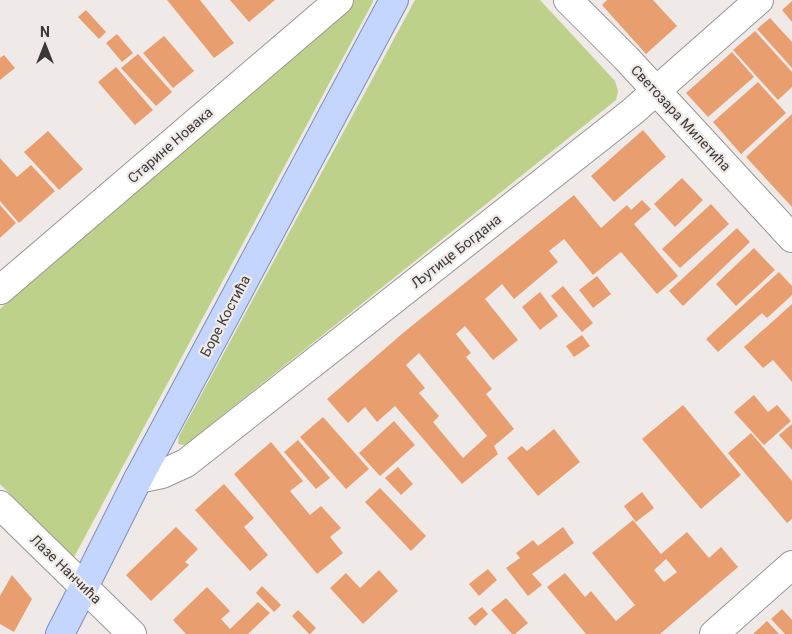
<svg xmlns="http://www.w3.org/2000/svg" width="792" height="634" font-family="Roboto,sans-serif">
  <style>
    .green { fill: #bdd18a }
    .building { fill: #e99e6f; fill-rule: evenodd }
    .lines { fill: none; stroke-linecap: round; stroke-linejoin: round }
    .minor-casing { stroke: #9a9593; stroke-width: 30 }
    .major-casing { stroke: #7b8db9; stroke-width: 30 }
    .minor { stroke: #fff; stroke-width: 28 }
    .major { stroke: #c4d6fe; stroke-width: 28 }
    .labels { text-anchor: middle; stroke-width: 4.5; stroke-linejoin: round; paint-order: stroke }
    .street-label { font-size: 14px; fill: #3b3938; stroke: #efeae7 }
  </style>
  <rect width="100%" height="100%" fill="#efeae7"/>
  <path class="green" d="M350,0H373V2L74,557L0,484V309Z
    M415,0H540L615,81L618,91L616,100L189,442L184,445L178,444L179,436Z"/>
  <path class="building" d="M167,0H200L234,43L214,58Z
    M230,0H275L249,22Z
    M607,0H653L677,26L646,54L602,5Z
    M792,1V22L782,10Z
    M86,10L106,32L99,39L78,17Z
    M770,18L792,42V68L757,29Z
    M755,31L792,72V87L778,100L733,50Z
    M117,34L133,53L122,62L106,43Z
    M164,36L194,71L173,88L143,53Z
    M732,52L754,77L708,117L686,93Z
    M138,54L172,92L156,106L121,68Z
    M4,55L15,68L0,80V58Z
    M116,67L153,110L135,125L98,82Z
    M758,82L786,113L741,154L713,122Z
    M792,114V207L746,157Z
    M643,130L666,157L614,202L591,176Z
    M48,131L83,169L59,190L24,152Z
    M0,158L17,177L31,165L55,191L19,223L0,201Z
    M682,178L703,200L675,227L654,204Z
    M574,195L601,228L627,205L631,210L642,200L651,209L634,224L678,276L657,294L621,252L593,275L564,239L549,251L558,262L514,299L502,284L485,299L518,340L493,360L465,326L456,334L471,353L466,357L492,389L486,394L514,429L494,446L498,454L462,484L395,406L377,422L365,407L348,423L327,399L403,333ZM419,353L487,436L463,458L433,422L439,416L419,393L425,388L406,365Z
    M711,204L729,224L680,268L662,249Z
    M0,205L16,223L0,238Z
    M737,228L750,242L683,306L669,291Z
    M754,248L775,270L736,306L716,284Z
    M779,272L792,286V295L767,318L762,313L718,352L706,339Z
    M597,276L611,294L593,308L579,290Z
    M563,286L593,323L582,332L551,296Z
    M540,292L558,316L540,330L522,307Z
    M792,304V382L773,360L763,368L744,347Z
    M582,335L590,346L574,357L566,346Z
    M754,395L768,412L777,405L791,421L764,445L734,412Z
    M683,405L741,475L701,509L642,439Z
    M323,417L369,469L346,489L300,437Z
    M394,421L415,445L380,476L359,453Z
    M792,424V450L779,435Z
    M554,429L580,462L538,496L507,458L522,446L527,451Z
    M751,433L792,481V519L787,523L728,453Z
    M298,440L330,478L316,489L284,452Z
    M271,442L303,481L290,491L310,515L321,506L341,528L330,537L343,553L317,574L234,474Z
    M398,467L413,484L401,495L385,478Z
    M224,484L254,518L244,527L268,555L250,571L195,510Z
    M380,488L426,536L411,551L365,502Z
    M642,492L654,508L636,522L624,506Z
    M633,520L661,554L687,532L709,558L721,547L738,567L660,634H586L547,587L565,573L585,597L591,591L616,621L635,605L592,553ZM666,559L677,572L664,582L654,570Z
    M176,527L198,549L185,562L189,565L151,601L126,575Z
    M563,527L574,543L532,574L542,585L528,596L506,568L520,558L516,553L533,540L538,546Z
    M488,569L497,580L479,596L469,584Z
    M379,570L398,591L363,624L330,588L346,573L360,588Z
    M12,575L32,599L14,632L0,624V596Z
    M262,586L281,605L274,612L256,593Z
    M207,587L230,611L221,619L230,629L258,602L270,613L248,634H186L173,620Z
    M506,598L528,623L515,634H512L491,610Z
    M482,607L488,614L475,626L468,618Z
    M782,609L792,620V634H785L771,619Z
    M298,610L316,628L310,634H309L292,616Z
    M767,621L779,634H753Z"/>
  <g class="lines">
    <defs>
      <path id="minor" d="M568,0L626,58L792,238
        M0,290L339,0
        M138,479L162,474L186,463L632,112L759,0
        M0,505L132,634
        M714,634L792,565"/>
      <path id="major" d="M60,634L84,587L138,479L394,0"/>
    </defs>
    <use href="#minor" class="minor-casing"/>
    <use href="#major" class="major-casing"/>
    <use href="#minor" class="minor"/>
    <use href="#major" class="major"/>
  </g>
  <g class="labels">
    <g class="street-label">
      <text transform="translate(681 118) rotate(47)" y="5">Светозара Милетића</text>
      <text transform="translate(170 145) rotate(-41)" y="5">Старине Новака</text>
      <text transform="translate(456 251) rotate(-38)" y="5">Љутице Богдана</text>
      <text transform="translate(225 316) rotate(-62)" y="5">Боре Костића</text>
      <text transform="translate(66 569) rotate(44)" y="5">Лазе Нанчића</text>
    </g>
  </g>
  <g transform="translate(45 45)" stroke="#efeae7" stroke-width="4" paint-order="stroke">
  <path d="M0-4L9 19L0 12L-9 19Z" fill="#3b3938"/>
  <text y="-8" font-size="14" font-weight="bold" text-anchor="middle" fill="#3b3938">N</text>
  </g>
</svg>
